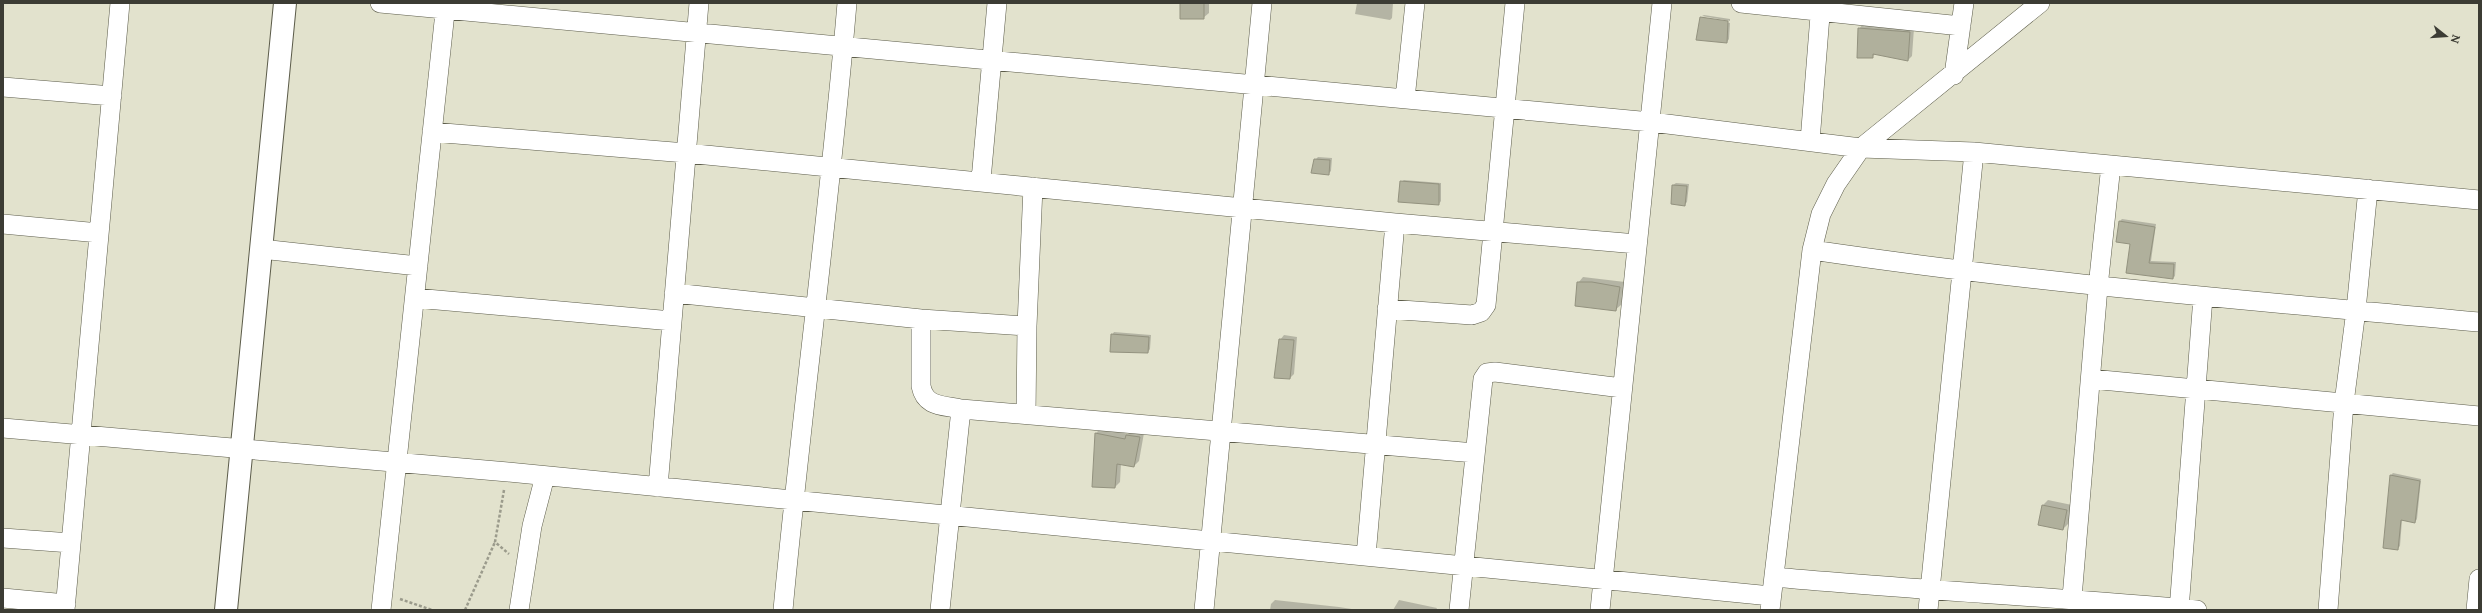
<svg xmlns="http://www.w3.org/2000/svg" width="2482" height="613" font-family="Lora,serif">
  <style>
    .shadow { fill: #0003 }
    .building { fill: #b0b09c; stroke: #93927f }
    .lines { fill: none; stroke-linecap: round; stroke-linejoin: round }
    .minor-casing { stroke: #5c5c4a; stroke-width: 20 }
    .tertiary-casing { stroke: #5c5c4a; stroke-width: 24 }
    .path { stroke: #9b9b8c; stroke-width: 2.5; stroke-dasharray: 3 2; stroke-linecap: butt }
    .minor { stroke: #fff; stroke-width: 19 }
    .tertiary { stroke: #fff; stroke-width: 22 }
  </style>
  <rect width="100%" height="100%" fill="#e2e2cd"/>
  <path class="shadow" d="M1181,3H1219H1209V13L1203,18Z
    M1357,3H1393L1392,18L1390,20L1355,14Z
    M1704,15L1730,19V21L1702,16Z
    M1702,17L1730,23L1729,39L1727,42L1697,39Z
    M1863,24L1914,28L1912,56L1908,60L1876,53L1872,57L1859,29Z
    M1318,157L1332,158L1331,171L1328,174L1315,160Z
    M1404,180L1441,183V201L1439,204L1401,182Z
    M1676,183L1689,184L1687,202L1684,205L1673,185Z
    M2122,219L2156,224L2151,261L2176,262L2175,276L2173,278L2127,272L2131,243L2120,221Z
    M1583,277L1625,282L1621,305L1615,310L1578,283Z
    M1114,332L1151,335L1150,349L1148,352L1112,335Z
    M1284,335L1297,337L1294,374L1290,378L1280,340Z
    M1101,428L1128,434L1132,430L1144,433L1139,461L1134,466L1121,464L1120,482L1115,487L1096,433Z
    M2393,473L2421,479L2417,519L2415,522L2402,520L2400,546L2397,549L2391,475Z
    M2048,500L2072,505L2068,524L2063,529L2043,505Z
    M1275,600L1339,607L1358,610H1270L1271,604Z
    M1399,600L1437,608L1436,610H1393Z"/>
  <path class="building" d="M1180,3H1204V19H1180Z
    M1700,17L1728,21L1727,43L1696,40Z
    M1858,28L1910,32L1908,61L1873,54V58H1857Z
    M1314,159L1330,160L1329,175L1311,173Z
    M1400,181L1439,184V205L1398,202Z
    M1672,185L1687,186L1685,206L1671,204Z
    M2119,221L2155,227L2149,263L2174,264L2173,279L2126,273L2130,244L2116,242Z
    M1577,282H1592L1620,287L1616,311L1575,306Z
    M1111,334L1149,337L1148,353L1110,352Z
    M1279,339L1294,340L1290,379L1274,378Z
    M1095,433L1125,439L1126,435L1140,437L1134,467L1117,464L1115,488L1092,487Z
    M2390,475L2420,481L2415,523L2401,520L2398,550L2383,548Z
    M2042,505L2067,510L2063,530L2038,525Z"/>
  <g class="lines">
    <defs>
      <path id="minor" d="M380,3L1651,122L1861,148L1974,152L2479,200
        M1741,3L1961,26
        M1954,75L1964,3
        M3,87L112,96
        M1405,99L1415,3
        M432,132L686,153L1395,223L1637,244
        M1810,141L1821,3
        M981,180L997,3
        M3,224L99,233
        M261,249L418,266
        M1812,250C2034,283 2256,301 2479,322
        M674,293L921,319L1027,326
        M415,298L672,321
        M1387,309L1472,315L1481,312L1486,305L1515,3
        M921,319V386C925,407 942,405 961,409L1475,453
        M2091,379L2479,416
        M1026,414L1027,326L1033,187
        M3,428L508,472L1771,596
        M658,487L699,3
        M3,538L71,543
        M1366,556L1395,223
        M1774,577C1915,590 2056,597 2197,610
        M3,598L66,604
        M65,610L120,3
        M381,610L446,3
        M519,610L532,526L545,476
        M783,610C802,407 830,206 847,3
        M940,610L961,409
        M1204,610L1262,3
        M1459,610L1483,379L1487,373L1495,372L1622,388
        M1600,610L1662,3
        M1770,610L1812,250L1821,214L1836,184L1861,148L2040,3
        M1928,610L1974,152
        M2071,610L2098,287L2111,165
        M2179,610L2203,297
        M2328,610L2344,403L2356,310L2368,189
        M2476,610L2479,579"/>
      <path id="tertiary" d="M226,610L285,3"/>
    </defs>
    <use href="#minor" class="minor-casing"/>
    <use href="#tertiary" class="tertiary-casing"/>
    <path class="path" d="M504,490L495,542L509,554
      M400,599L432,610
      M465,610L495,542"/>
    <use href="#minor" class="minor"/>
    <use href="#tertiary" class="tertiary"/>
  </g>
  <rect width="2482" height="613" fill="none" stroke="#3c3c34" stroke-width="8"/>
  <g transform="translate(2446 36) rotate(107)" stroke="#e2e2cd" stroke-width="3" paint-order="stroke">
  <path d="M0-3L7 15L0 10L-7 15Z" fill="#3c3c34"/>
  <text y="-6" font-size="11" font-weight="bold" text-anchor="middle" fill="#3c3c34">N</text>
  </g>
</svg>
